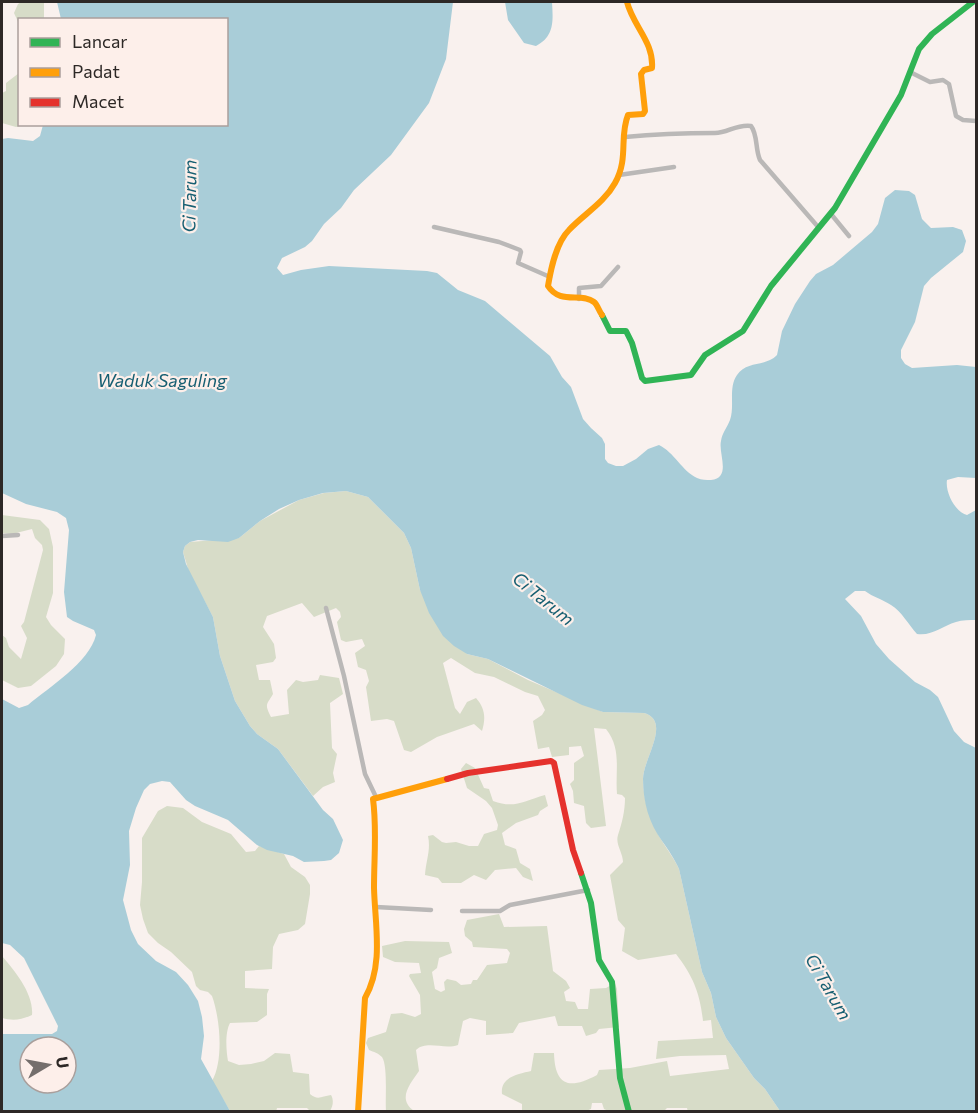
<svg xmlns="http://www.w3.org/2000/svg" width="978" height="1113" font-family="Commissioner,sans-serif">
  <style>
    .green { fill: #d7dcc8 }
    .water { fill: #a9cdd8; fill-rule: evenodd }
    .lines { fill: none; stroke-linecap: round; stroke-linejoin: round }
    .street { stroke: #bab8b7; stroke-width: 4.5 }
    .fast { stroke: #30b455; stroke-width: 6 }
    .slow { stroke: #ff9f0a; stroke-width: 6 }
    .jam { stroke: #e5322d; stroke-width: 6 }
    .labels { text-anchor: middle; stroke-width: 4.5; stroke-linejoin: round; paint-order: stroke }
    .water-label { font-size: 18px; font-style: italic; fill: #175f72; stroke: #fdefea }
  </style>
  <rect width="100%" height="100%" fill="#f9f1ee"/>
  <path class="green" d="M21,2H44V19L20,20L19,24L14,13L18,4Z
    M19,73L20,124L25,125L16,127L2,123V93L6,91V83Z
    M346,491L368,497L404,533L411,548L420,590L467,654L488,659L528,680L603,712L644,713C672,721 643,759 643,779C643,800 651,824 662,841C668,851 674,858 679,869L702,972L711,993L716,1017L726,1038L754,1078L765,1089L780,1111L688,1112L687,1108H667L664,1111H608L604,1109L602,1103H592L591,1109L586,1111H522V1104L502,1094C500,1077 518,1074 531,1071L534,1053H554C555,1086 569,1090 597,1075L599,1070L630,1068L667,1061L670,1076L729,1069L726,1055L680,1056L656,1059L658,1041L713,1038L711,1020L703,1021C700,993 693,976 676,954L638,960L622,951L625,928L618,920L610,875L623,862C623,853 615,844 618,835C622,823 625,811 625,798L622,795L617,794C615,770 622,749 606,729L594,728L606,826L591,828L586,823L584,806L574,803L573,791L570,784L574,780V763L584,756L581,746L569,747V755L552,757L549,747L538,749L533,721L542,715L545,710L538,696L525,692L494,677L475,673L451,658L443,663L455,708L460,714L467,702L476,698C485,708 486,718 482,731L474,724L437,737L411,752L404,750L394,721L387,719L371,721L366,687L369,681L366,670L358,667L355,653L365,646L362,639L346,642L341,640L337,622L341,617L340,612L336,608L314,617L302,603L267,616L263,627L274,644L276,658L273,662L256,665L259,680H270L273,694C267,705 264,703 271,717L289,714L287,690L296,680L303,682L318,680L320,675L339,678L343,694L330,703L332,748L337,754L333,773L335,782L323,787L313,796L278,749L257,734L250,726L235,701L220,656L213,617L189,572L183,552L185,546L190,542L239,538L260,521L299,500L324,493Z
    M2,515L40,520L49,529L53,547V593L46,617L51,625L65,639L64,654L56,666L31,686L18,688L2,680V635L6,638L9,647L21,659L27,638L21,626L24,622L43,550L42,545L35,538L32,529L12,534L2,533Z
    M466,763L475,768L484,788L489,789L493,801C514,809 524,801 545,795L548,806L540,811L538,815L516,823L502,833L505,845L516,849L520,863L530,869L533,881L523,877L516,868L495,870L486,880L474,875L461,883H442L438,878L425,875C426,860 431,850 428,836L433,835L442,842L446,843L456,842L469,846H478L484,834L497,830L498,825L492,808L486,801L467,788L461,769Z
    M167,806L183,808L202,822L231,834L246,852L255,851L259,846L284,854L291,867L305,877L310,885V894L305,924L298,930L279,934L273,947L272,969L245,971V988L269,989L267,994V1015L257,1022L230,1023C225,1032 226,1050 228,1061L239,1065L251,1064L264,1061L275,1053L290,1054L293,1072L309,1074L310,1094C318,1101 322,1096 331,1095C334,1100 333,1106 330,1111H310L307,1108H277L276,1112L230,1111L212,1081C224,1060 220,1018 212,996L208,992L200,990L196,986L192,972L171,952L158,943L148,933L143,919L140,905L142,882V838L158,811Z
    M499,914L504,927L547,926L553,971L566,981L570,988L564,992L566,1001L575,1002L578,1009H588L590,989L606,988L615,983L617,989L619,1027L599,1029L596,1033L586,1036L582,1026H558L555,1016L519,1023L513,1033L486,1035V1021L470,1018L463,1021L458,1045C444,1050 427,1040 416,1050L419,1071C410,1084 397,1099 414,1111H386C385,1099 388,1066 382,1057C378,1053 374,1052 369,1050L366,1043L368,1038L386,1032L391,1014L402,1013L415,1017L421,1014L420,995L409,976L410,974L421,973L419,963L395,962L383,957L382,946L405,941L449,942L452,953L439,958L437,968L432,972L435,989L441,992L445,990L444,982L447,979L456,981L461,985L471,984L473,980H477L487,965L507,963L510,953L507,949L473,947L472,942L465,936L464,929L467,920Z
    M2,956C15,971 34,994 32,1015C21,1020 13,1021 2,1018Z"/>
  <path class="water" d="M57,2H453L446,59L429,103L391,155L354,190L341,208L324,224L312,241L305,247L282,258L277,268L283,275L301,270L329,266L427,271L437,273L458,290L485,301L550,356L562,377L571,387L583,419L591,428L602,438L605,444V459L608,463L616,466H623L636,459L648,449L659,445C674,452 682,471 697,478C702,480 706,480 711,480C732,478 718,453 721,441C722,433 727,428 730,420C735,406 728,388 737,375C747,360 766,367 777,355L782,331L795,304L810,281L816,274L833,265L872,232L878,224L885,198L895,190L909,191L915,195L922,219L931,228L953,227L962,230L966,241L963,252L931,278L924,286L915,322L901,350V358L905,364L912,368L957,365L976,367V478L958,477L947,480C945,492 955,512 967,515L976,510V620C970,620 962,620 956,622C942,626 933,636 917,634C908,624 902,612 891,605C882,599 873,597 865,591H855L845,599L861,616L876,644L889,659L915,682L930,690L938,697L954,731L964,742L976,748V1111H780L765,1089L754,1078L726,1038L716,1017L711,993L702,972L679,869C674,858 669,851 662,841C649,823 643,802 643,779C643,759 672,721 644,713L603,712L582,705L488,659L467,654L454,646L443,636L429,613L420,590L411,548L404,533L368,497L346,491L323,493L299,500L279,509L260,521L239,538L228,542L198,540L190,542L185,546L183,552L186,564L213,617L220,656L235,701L250,726L257,734L278,749L323,810L333,819L343,840L339,853L331,860L324,861L304,862L293,856L267,850L257,845L228,820L195,806L186,800L170,782L162,781L150,784L144,790L136,808L129,831L130,865L123,900L131,930L138,944L156,961L176,972L188,985L198,1001L202,1017L204,1036L201,1059L230,1111H2V1034H52L57,1031L58,1026L24,958L10,945L2,943V699L19,708L28,705C49,687 89,663 96,635L94,630L73,621L67,617L64,592L69,530L66,518L57,512L26,504L2,493V139L8,138L33,141L40,136L43,125L226,124V20L61,19ZM30,1047H66V1083H30Z
    M505,2H552C553,20 555,36 536,46L524,43L508,20Z"/>
  <g class="lines">
    <path class="street" d="M910,72L930,82L943,80L949,84L956,116L963,120L976,121
      M625,137C656,134 684,133 715,133C728,133 736,124 751,126C758,135 755,149 760,160L819,228
      M619,175L674,167
      M831,214L849,236
      M434,227L499,242L520,250L521,252L518,263L550,277
      M579,299V288L601,286L618,267
      M2,536L18,535
      M326,608L344,676L365,774L376,797
      M376,907L431,910
      M462,911H500L510,905L588,890"/>
    <path class="fast" d="M602,315L610,331H626L632,343L642,378L645,381L691,375L705,355L743,331L771,286L835,208L901,95L919,49L932,34L973,2
      M581,873L591,903L599,960L612,982L620,1078L629,1112"/>
    <path class="slow" d="M602,315C599,311 597,304 594,302C581,292 560,305 548,286C551,268 556,243 569,230C584,214 604,203 615,183C629,158 619,137 628,115L643,114L645,111L641,74L644,70L652,68C654,42 633,26 627,2
      M358,1112L365,998C384,965 375,925 374,888C374,858 377,828 373,799L447,779"/>
    <path class="jam" d="M447,779L468,773L551,761L554,763L573,850L581,873"/>
  </g>
  <g class="labels">
    <g class="water-label">
      <text transform="translate(190 196) rotate(-89)" y="6">Ci Tarum</text>
      <text x="162" y="387">Waduk Saguling</text>
      <text transform="translate(543 599) rotate(39)" y="6">Ci Tarum</text>
      <text transform="translate(828 987) rotate(60)" y="6">Ci Tarum</text>
    </g>
  </g>
  <rect width="978" height="1113" fill="none" stroke="#2d2826" stroke-width="6"/>
  <rect x="18" y="18" width="210" height="108" fill="#fdefea" stroke="#aa9f9c" stroke-width="1.5"/>
  <rect x="30" y="38" width="30" height="9" fill="#30b455" stroke="#aa9f9c" stroke-width="1.5"/>
  <text x="72" y="48" font-size="18" fill="#2d2826">Lancar</text>
  <rect x="30" y="68" width="30" height="9" fill="#ff9f0a" stroke="#aa9f9c" stroke-width="1.5"/>
  <text x="72" y="78" font-size="18" fill="#2d2826">Padat</text>
  <rect x="30" y="98" width="30" height="9" fill="#e5322d" stroke="#aa9f9c" stroke-width="1.5"/>
  <text x="72" y="108" font-size="18" fill="#2d2826">Macet</text>
  <g transform="translate(48 1065) rotate(80)"><circle r="28" fill="#fdefea" stroke="#aa9f9c" stroke-width="1.5"/>
  <path d="M0-4.5L10 22L0 15L-10 22Z" fill="#746e6c"/>
  <text y="-9" font-size="16" font-weight="bold" text-anchor="middle" fill="#2d2826">U</text>
  </g>
</svg>
